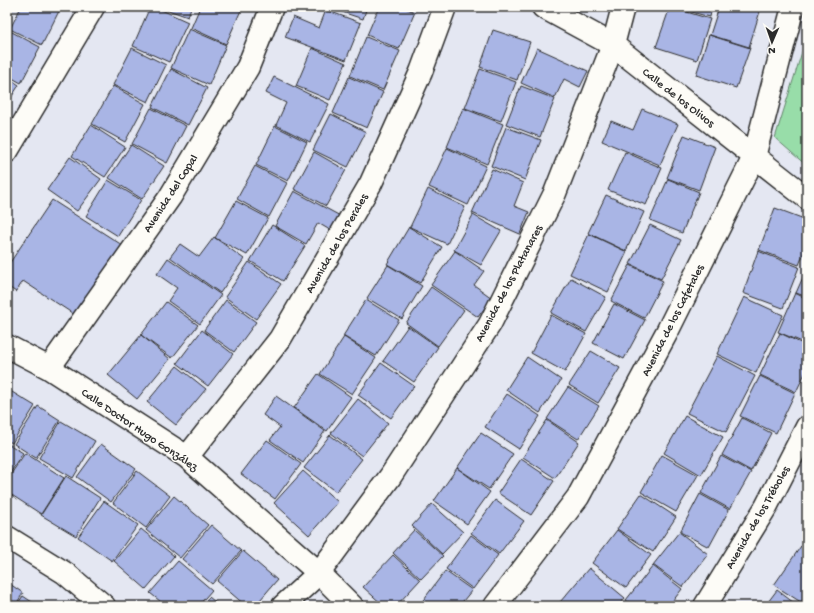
<svg xmlns="http://www.w3.org/2000/svg" width="814" height="613" font-family="'Gochi Hand',sans-serif">
  <style>
    .green { fill: #98dda9; stroke: #62846a }
    .building { fill: #a9b5e5; stroke: #2b2b2b }
    .lines { fill: none; stroke-linecap: round; stroke-linejoin: round }
    .minor-casing { stroke: #2b2b2b; stroke-width: 25 }
    .minor { stroke: #fdfcf7; stroke-width: 22 }
    .labels { text-anchor: middle; stroke-width: 3; stroke-linejoin: round; paint-order: stroke }
    .street-label { font-size: 12px; fill: #2b2b2b; stroke: #fdfcf7 }
  </style>
  <rect width="100%" height="100%" fill="#e4e7f2"/>
  <filter id="ink" filterUnits="userSpaceOnUse"><feTurbulence type="fractalNoise" baseFrequency=".025" numOctaves="2"/><feDisplacementMap in="SourceGraphic" scale="8" xChannelSelector="R" yChannelSelector="G"/><feConvolveMatrix kernelMatrix="1 2 1 2 8 2 1 2 1" color-interpolation-filters="sRGB"/></filter>
  <g filter="url(#ink)">
    <path class="green" d="M807,36V166L775,138Z"/>
    <path class="building" d="M21,7H57L60,9L42,45L10,29Z
      M150,7H155L188,22L169,62L133,46Z
      M160,7H191L188,17Z
      M200,7L242,8L226,44L191,28Z
      M327,7H367L363,19Z
      M379,7H402L415,12L399,49L367,35Z
      M670,7L710,19L697,60L656,47Z
      M674,7H712L710,17Z
      M719,7L761,8L749,47L710,35Z
      M326,10L361,23L346,60L285,37L293,17L319,28Z
      M189,29L226,45L209,85L171,68Z
      M493,30L530,42L517,80L480,67Z
      M10,31L40,47L21,83L7,75V36Z
      M709,35L750,48L736,88L696,75Z
      M366,37L400,51L383,90L350,76Z
      M132,48L166,65L148,102L113,85Z
      M312,48L346,63L330,100L296,86Z
      M537,48L588,71L580,87L564,79L555,98L521,83Z
      M171,69L207,88L188,125L152,107Z
      M480,69L516,82L501,121L465,108Z
      M7,77L19,85L7,104Z
      M274,77L329,104L310,142L276,125L286,103L266,93Z
      M349,77L383,92L367,128L333,113Z
      M113,86L145,104L125,142L92,124Z
      M521,86L555,99L540,137L506,124Z
      M151,108L186,126L167,163L132,144Z
      M463,108L503,124L487,164L447,147Z
      M642,109L678,124L660,165L602,141L611,121L633,130Z
      M331,114L366,132L348,167L313,150Z
      M91,125L125,147L105,177L72,156Z
      M275,126L307,142L288,181L256,165Z
      M506,127L541,140L525,180L491,166Z
      M684,135L715,147L699,190L667,178Z
      M131,145L164,166L142,199L109,178Z
      M447,148L486,166L468,205L429,187Z
      M314,152L346,170L326,206L294,189Z
      M625,152L662,168L646,205L608,190Z
      M70,157L101,179L77,211L47,190Z
      M255,166L287,183L269,217L237,199Z
      M492,169L523,183L514,206L529,212L520,234L472,213Z
      M668,179L699,192L682,233L650,220Z
      M108,180L141,200L118,236L86,216Z
      M428,189L465,207L447,244L410,227Z
      M294,191L344,218L335,233L318,223L306,244L275,226Z
      M606,195L644,212L626,251L588,233Z
      M52,200L122,245L75,315L23,281L16,292L7,286V267Z
      M236,201L268,218L247,255L215,238Z
      M775,208L807,220V245L799,265L759,250Z
      M473,215L501,231L481,265L454,250Z
      M272,225L305,246L283,281L250,261Z
      M650,225L681,240L661,279L630,264Z
      M409,227L442,247L420,283L387,264Z
      M589,234L627,252L608,292L570,274Z
      M214,237L244,259L220,293L170,257L180,244L199,257Z
      M455,251L484,271L474,285L492,298L478,317L431,285Z
      M758,251L799,267L783,308L743,293Z
      M168,258L221,295L200,324L168,301L177,288L157,274Z
      M249,262L281,284L256,319L225,297Z
      M388,265L422,286L402,319L367,298Z
      M630,265L663,281L644,318L611,301Z
      M807,268V297L796,293Z
      M571,278L606,297L586,332L551,313Z
      M431,287L464,310L438,346L406,323Z
      M795,293L807,299V344L778,332Z
      M744,297L783,315L756,373L717,354Z
      M226,300L256,322L234,352L204,330Z
      M366,300L399,320L376,356L343,336Z
      M166,302L198,325L172,358L141,335Z
      M614,304L645,320L624,359L593,343Z
      M551,315L586,334L565,372L531,353Z
      M408,326L438,347L414,382L383,361Z
      M202,330L233,354L208,386L177,363Z
      M780,333L807,346V369L796,392L760,375Z
      M141,335L170,359L137,399L108,375Z
      M344,337L376,358L352,394L320,374Z
      M591,351L620,368L598,403L569,385Z
      M717,356L755,376L726,432L687,413Z
      M527,357L561,380L540,413L506,390Z
      M381,363L414,386L391,418L358,395Z
      M177,366L206,389L176,425L147,402Z
      M318,374L351,397L327,431L294,408Z
      M760,376L795,393L776,433L740,416Z
      M568,387L599,406L578,439L547,419Z
      M7,389L35,406L12,443L7,440Z
      M507,394L540,416L519,449L485,427Z
      M276,396L325,431L303,463L270,440L280,427L263,415Z
      M358,399L388,423L362,456L331,433Z
      M38,406L60,420L36,458L14,444Z
      M685,416L723,437L701,475L664,453Z
      M742,418L771,433L751,471L722,455Z
      M547,420L579,442L555,478L523,457Z
      M61,421L95,441L73,478L39,458Z
      M481,433L513,454L489,489L457,468Z
      M330,435L362,459L336,492L304,468Z
      M267,440L301,464L275,499L241,474Z
      M7,443L23,453L7,478Z
      M101,444L136,469L111,502L77,477Z
      M25,453L64,478L41,514L7,492V480Z
      M662,455L698,475L676,512L641,492Z
      M721,456L751,472L730,509L701,493Z
      M521,459L554,481L531,515L498,493Z
      M457,468L490,492L467,524L434,501Z
      M137,471L170,496L146,528L113,503Z
      M303,471L338,502L309,535L274,503Z
      M66,476L100,498L76,536L41,515Z
      M641,494L676,517L653,552L617,529Z
      M700,494L729,510L709,547L680,532Z
      M174,496L208,525L180,558L146,530Z
      M495,500L524,521L499,554L471,533Z
      M104,501L138,525L112,561L78,537Z
      M432,504L463,532L442,554L412,526Z
      M211,525L241,551L212,584L182,559Z
      M141,529L174,556L146,589L114,561Z
      M414,530L443,556L421,579L393,553Z
      M617,530L651,555L626,588L592,563Z
      M679,532L708,554L683,587L653,565Z
      M471,535L498,555L473,589L446,569Z
      M801,546L807,550V606L774,585Z
      M243,551L277,580L255,606H246L217,581Z
      M393,555L420,580L396,606H384L363,587Z
      M178,561L212,590L198,606H166L150,593Z
      M653,566L682,589L669,606H634L626,600Z
      M589,568L625,598L618,606H564L560,602Z
      M445,571L472,590L459,606H424L421,603Z
      M7,582L23,593L15,606H7Z
      M777,590L798,606H765Z
      M23,596L38,606H16Z
      M209,597L220,606H201Z"/>
    <g class="lines">
      <defs>
        <path id="minor" d="M543,7L613,45L807,198
          M7,151L93,7
          M7,346L49,368L187,457L319,573L352,606
          M49,368L170,197L248,67L272,7
          M187,457L280,339L371,183L421,72L445,7
          M7,537L65,573L104,606
          M283,606L319,573L390,477L490,324L555,193L613,45L623,7
          M495,606L578,497L667,332L754,157L793,7
          M705,606L766,507L807,427"/>
      </defs>
      <use href="#minor" class="minor-casing"/>
      <use href="#minor" class="minor"/>
    </g>
  </g>
  <g class="labels">
    <g class="street-label">
      <text transform="translate(679 97) rotate(38)" y="4">Calle de los Olivos</text>
      <text transform="translate(170 193) rotate(-57)" y="4">Avenida del Copal</text>
      <text transform="translate(336 243) rotate(-60)" y="4">Avenida de los Perales</text>
      <text transform="translate(508 283) rotate(-62)" y="4">Avenida de los Platanares</text>
      <text transform="translate(672 320) rotate(-63)" y="4">Avenida de los Cafetales</text>
      <text transform="translate(140 429) rotate(34)" y="4">Calle Doctor Hugo González</text>
      <text transform="translate(757 517) rotate(-60)" y="4">Avenida de los Tréboles</text>
    </g>
  </g>
  <rect width="814" height="613" fill="none" stroke="#fdfcf7" stroke-width="24"/>
  <rect x="12" y="12" width="790" height="589" fill="none" stroke="#2b2b2b" stroke-width="1.5" filter="url(#ink)"/>
  <g transform="translate(772 42) rotate(182)" stroke="#fdfcf7" stroke-width="3" paint-order="stroke">
  <path d="M0-3L7 15L0 10L-7 15Z" fill="#2b2b2b"/>
  <text y="-6" font-size="11" font-weight="bold" text-anchor="middle" fill="#2b2b2b">N</text>
  </g>
</svg>
